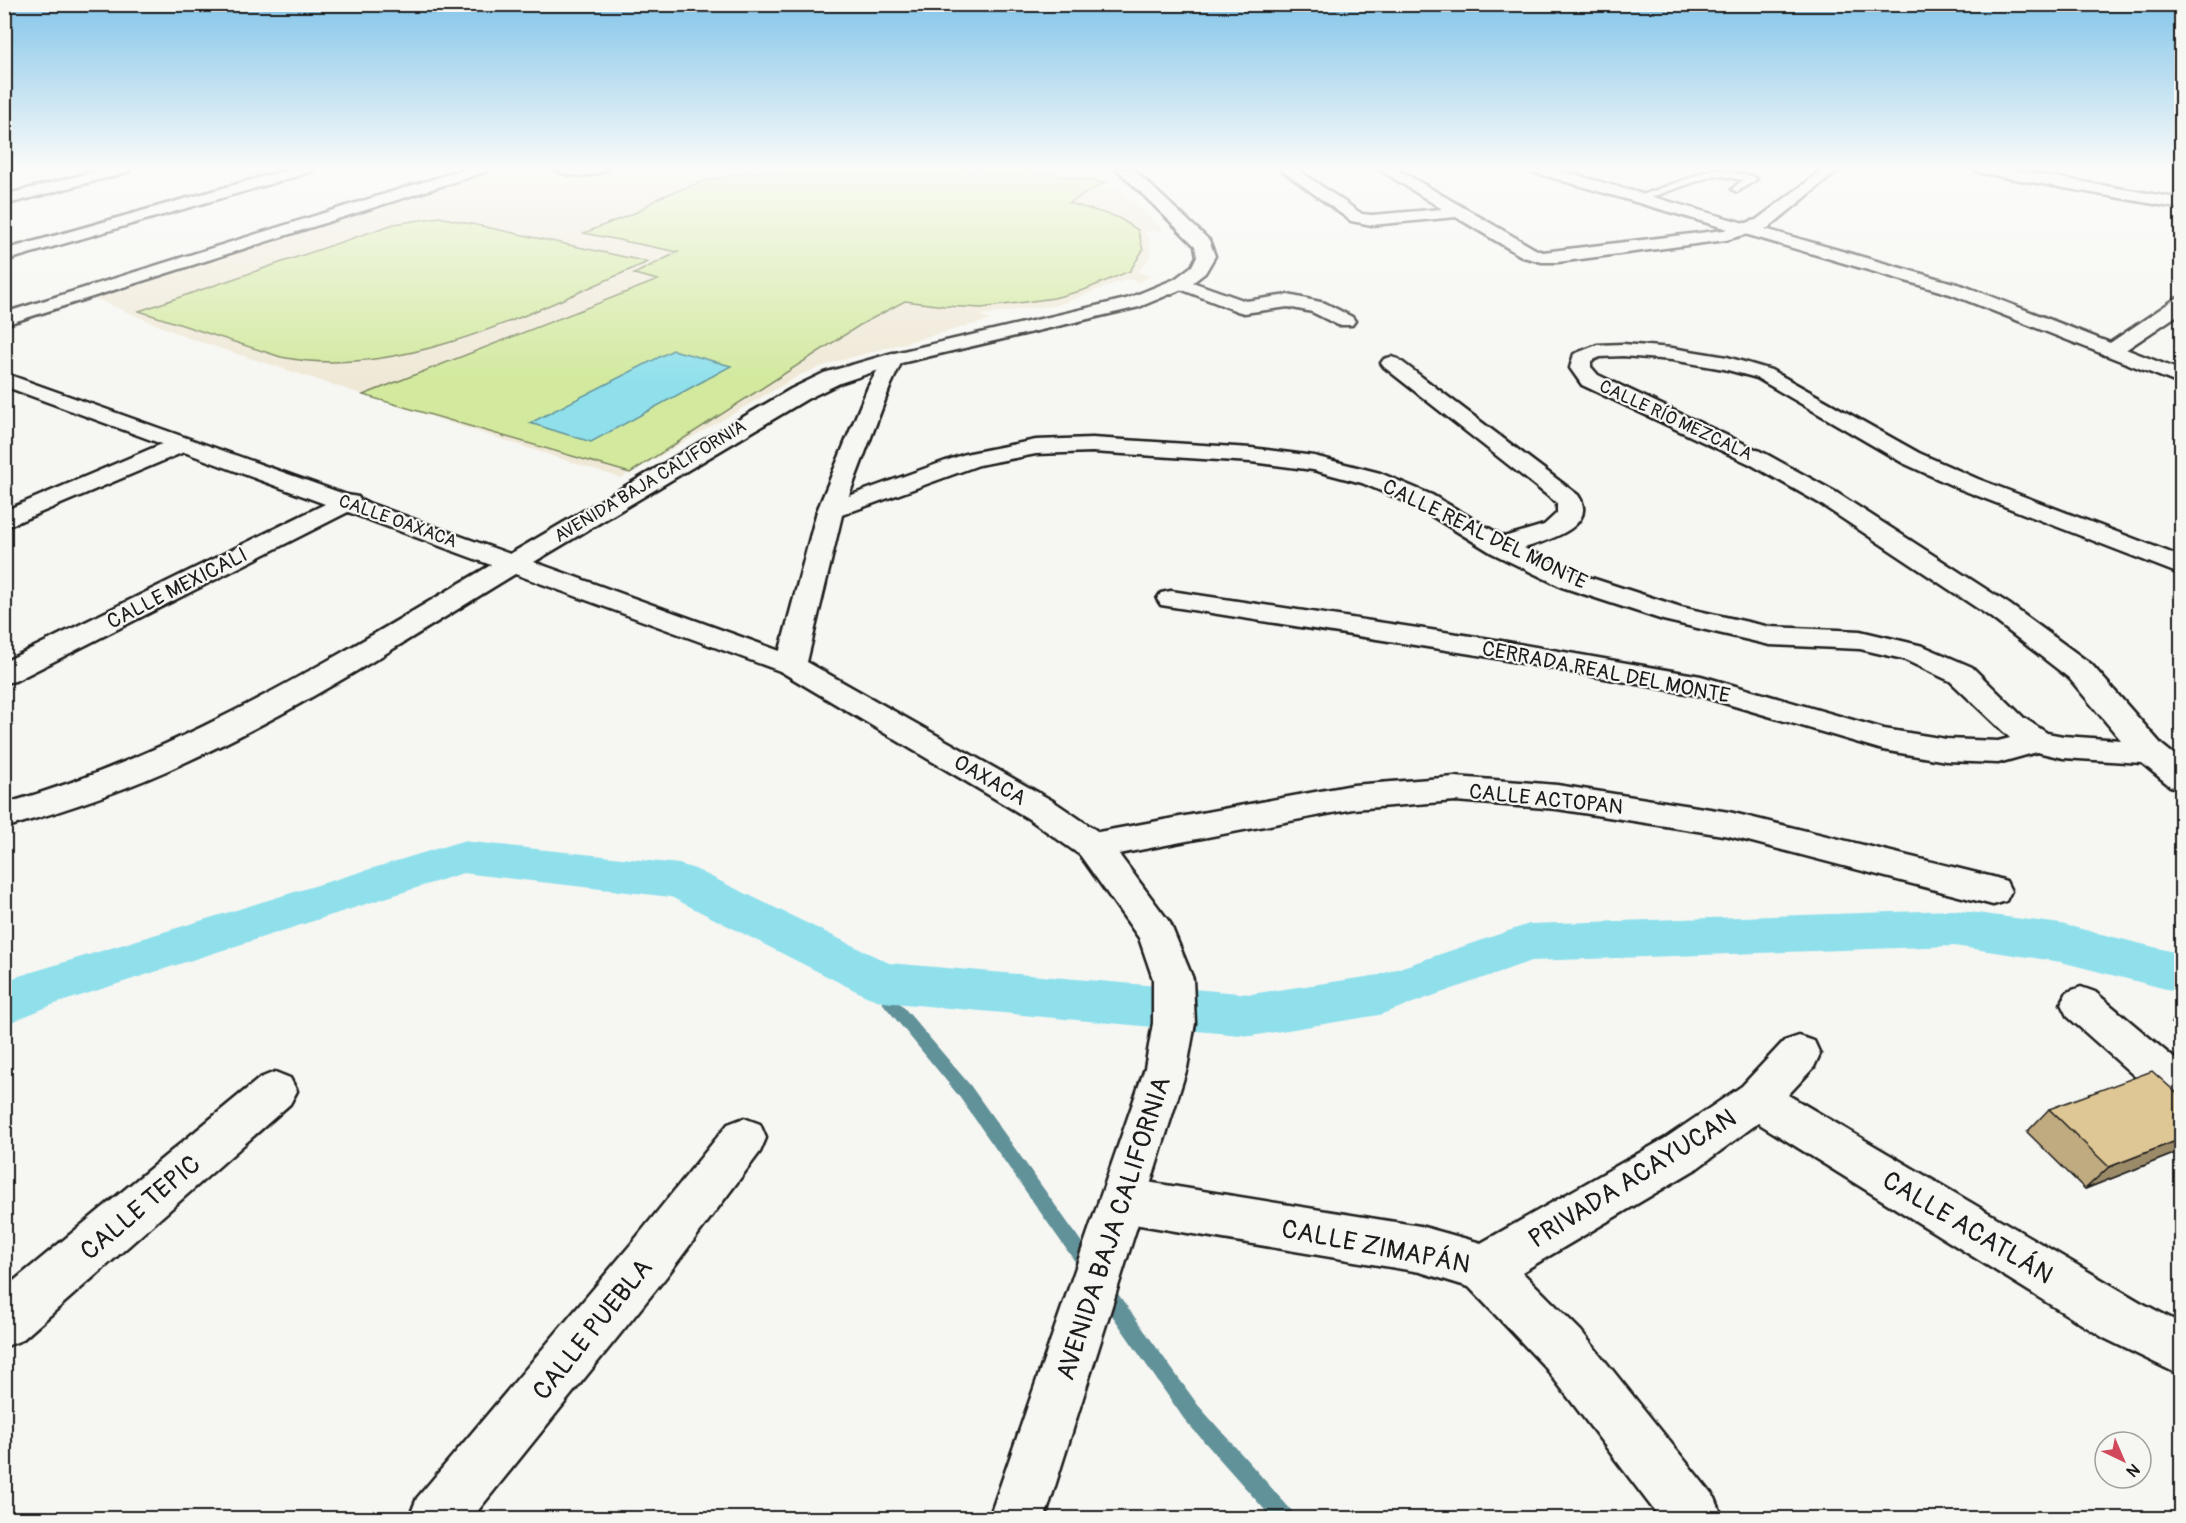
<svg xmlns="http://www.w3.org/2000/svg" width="2186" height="1523" font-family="Pangolin,sans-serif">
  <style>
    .built { fill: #efe8d6 }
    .green { fill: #d2e99e; stroke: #77825d; stroke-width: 1.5 }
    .water { fill: #90e0ec; stroke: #629299; stroke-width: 1.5 }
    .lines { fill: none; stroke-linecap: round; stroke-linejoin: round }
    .stream { fill: #629299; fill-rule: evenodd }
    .canal { fill: #90e0ec; fill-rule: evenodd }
    .service-casing { stroke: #1c1c1c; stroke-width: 5 }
    .minor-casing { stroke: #1c1c1c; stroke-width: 5 }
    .secondary-casing { stroke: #1c1c1c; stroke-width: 5 }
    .primary-casing { stroke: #1c1c1c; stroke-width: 5 }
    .service { fill: #f6f6f2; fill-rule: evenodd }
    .minor { fill: #f6f6f2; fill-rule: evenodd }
    .secondary { fill: #f6f6f2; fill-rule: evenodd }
    .primary { fill: #f6f6f2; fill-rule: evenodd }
    .wall { fill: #c0ab80; stroke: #1c1c1c; stroke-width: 1.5 }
    .shaded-wall { fill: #9c8b68; stroke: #1c1c1c; stroke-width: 1.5 }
    .building { fill: #dfc795; stroke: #1c1c1c; stroke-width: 1.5 }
    .labels { text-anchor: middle; stroke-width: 4.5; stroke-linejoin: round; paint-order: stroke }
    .far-street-label { font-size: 18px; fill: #1c1c1c; stroke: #f6f6f2 }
    .street-label { font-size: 21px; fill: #1c1c1c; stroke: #f6f6f2 }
    .near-street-label { font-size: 26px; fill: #1c1c1c; stroke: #f6f6f2 }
  </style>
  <rect width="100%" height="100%" fill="#f6f6f2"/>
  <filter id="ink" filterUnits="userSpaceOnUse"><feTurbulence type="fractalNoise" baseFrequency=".0167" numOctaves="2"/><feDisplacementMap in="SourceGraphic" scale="12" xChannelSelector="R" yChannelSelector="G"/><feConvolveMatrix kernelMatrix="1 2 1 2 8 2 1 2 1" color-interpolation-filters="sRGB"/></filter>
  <g filter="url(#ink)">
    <path class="built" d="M488,169H1051L1113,179L1102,186L1119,189L1164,230L1144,232L1150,240L1151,250L1149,259L1138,272L1151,276L1139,282L1127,279L1058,305L981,315L990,320L834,362L800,375L621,478L188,338L94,298Z"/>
    <path class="green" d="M782,169H1021L1104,183L1069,203L1117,217L1138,230L1143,250L1130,271L1084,290L1054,298L982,308L944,306L905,301L860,325L630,473L363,395L658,280L634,274L678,252L584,233L637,212L658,198L701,182L741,173Z
      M439,217L648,262C539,308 403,382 281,357L139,311L394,224Z"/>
    <path class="water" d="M673,350L731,366L591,442L530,423Z"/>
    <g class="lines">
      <path class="stream" d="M866,967L871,969L970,1085L1095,1261L1098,1267L1095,1273L1089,1276L1083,1273L958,1095L861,977L859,973L861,969Z
        M1104,1280L1110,1283L1198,1405L1292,1511L1295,1518H1272L1184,1419L1098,1295L1095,1289L1098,1283Z"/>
      <path class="canal" d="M462,841L679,864L695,869L889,963L1251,994L1379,975L1529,924L1954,910L2061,924L2182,954V993L2061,962L1954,946L1531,961L1379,1015L1251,1036L883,1002L866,996L671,897L463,873L52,1005L4,1025V982L19,976Z"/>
      <defs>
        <path id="service" d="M555,169H607C594,178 568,178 555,169Z
          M1714,169L1752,176L1757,179L1737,192L1732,189L1743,180L1715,175L1643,200L1639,201L1634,198Z"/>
        <path id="minor" d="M105,169H130L128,172L4,205V195Z
          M290,169H313L311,172L4,261V250Z
          M465,169H487L485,172L4,325V313Z
          M1280,169H1297L1362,214L1372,215L1442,209L1379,169H1397L1535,249L1543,252L1724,230L1756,220L1824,169H1840L1768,228L1726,240L1558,262H1542L1523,257L1456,217L1372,225L1351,221Z
          M1974,169H2007L2182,199V209L1981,173Z
          M1181,278L1246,301L1288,295L1325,303L1352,317L1355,321L1352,325H1338L1312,312L1288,307L1244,313L1237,311L1175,287L1172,283L1175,279Z
          M2182,297V312L2118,355H2104L2101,351L2104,347L2175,299Z
          M1623,344L1672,348L1727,357L1771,370L1919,453L1978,479L2182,557V575L1960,489L1903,463L1757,378L1724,369L1672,360L1623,356L1600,357L1591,361V367L1598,375L1766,454L1837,493L2009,604L2091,664L2162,745L2182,761V789L2170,786L2142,763L2063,758L2037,752L1998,763L1946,761L1883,750L1697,695L1484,656L1161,605L1157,599L1161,593L1171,591L1484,638L1701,676L1884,729L1946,739L1998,741L2010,738L1950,681L1903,659L1860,649L1770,645L1663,620L1562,587L1492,553L1414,505L1362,483L1313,470L1251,462L1092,452L1036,454L979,465L839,516L830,519L821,516L817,511L821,506L965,454L1036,440L1092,438L1251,448L1314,456L1380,473L1432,495L1504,537L1544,525L1557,513V503L1384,367L1381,363L1384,359L1391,357L1398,359L1578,495C1600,527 1545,541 1524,548L1582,575L1681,607L1770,627L1860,631L1923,646L1972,667L2024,718L2047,733L2063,736L2121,740L2069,678L1989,616L1819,503L1750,464L1582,385L1570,368L1574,354L1597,345Z
          M893,353L900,355L903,359L900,363L840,383L807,399L534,562L802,659L806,665L802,671L791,674L780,671L515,574C408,639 302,709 188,761C129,789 67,810 4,828V804C182,753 333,658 491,565L348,512L15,681L4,683V662L325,504L184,452L4,528V511L162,444L4,386V373L347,495L358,497L360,500L510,554L791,389L824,373Z
          M1455,777L1557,785L1729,812L1993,877L2006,881L2011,891L2006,901L1993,905L1729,836L1557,809L1455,801L1353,809L1093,859L1080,855L1075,846L1080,837L1093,833L1353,785Z
          M2081,987L2095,992L2182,1065V1111L2167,1105L2067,1016L2061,1004L2067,992Z
          M1799,1036L1814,1041L1820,1054L1814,1067L1788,1095L2140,1302L2182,1324V1376L2104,1338L1758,1123L1696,1169L1522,1272L1581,1331L1715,1498L1723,1518H1660L1545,1367L1469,1287L1420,1272L1122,1222L1106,1215L1099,1200L1106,1185L1122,1178L1420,1226L1481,1243L1664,1139L1742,1086L1784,1041Z
          M275,1072L290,1078L297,1091L290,1104L22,1340L4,1347V1289L260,1078Z
          M744,1118L760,1124L766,1138L760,1152L666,1277L472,1518H409L417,1498L632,1243L728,1124Z"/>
        <path id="secondary" d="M1117,169H1133L1209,240L1215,256L1205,273L1187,287L1139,307L901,363L890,387L843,511L807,662L1053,801L1106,837L1170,923L1193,979L1195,1023L1187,1068L1045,1518H989L1145,1068L1153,1023V979L1139,938L1080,855L1029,819L780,671L776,665L817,511L868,387L886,355L1126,299L1175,279L1192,266L1197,256L1195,246Z"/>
        <path id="primary" d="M1531,169H1555L1964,286L2182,371V385L1950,294L1533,172Z"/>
      </defs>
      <use href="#service" class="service-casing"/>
      <use href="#minor" class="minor-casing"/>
      <use href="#secondary" class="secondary-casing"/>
      <use href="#primary" class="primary-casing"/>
      <use href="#service" class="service"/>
      <use href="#minor" class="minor"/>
      <use href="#secondary" class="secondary"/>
      <use href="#primary" class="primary"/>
    </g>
    <path class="wall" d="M2181,834V875L2179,874L2181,835Z
      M2181,1012V1032L2171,1023Z
      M2049,1109L2181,1151L2085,1189L2027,1132Z"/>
    <path class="shaded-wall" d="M2181,1139V1151L2085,1189L2109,1167Z"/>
    <path class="building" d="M2152,1071L2181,1097V1139L2109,1167L2049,1109Z"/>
  </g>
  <linearGradient id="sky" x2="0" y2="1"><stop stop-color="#85c6ea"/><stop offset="0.44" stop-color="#fbfbf9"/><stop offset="1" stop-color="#fbfbf9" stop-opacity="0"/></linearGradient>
  <rect width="2186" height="382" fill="url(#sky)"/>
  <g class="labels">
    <g class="far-street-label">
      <text transform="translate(1676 420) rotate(25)" y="6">CALLE RÍO MEZCALA</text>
      <text transform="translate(650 481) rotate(-31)" y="6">AVENIDA BAJA CALIFORNIA</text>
      <text transform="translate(398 521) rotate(20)" y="6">CALLE OAXACA</text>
    </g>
    <g class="street-label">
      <text transform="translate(1485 534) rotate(26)" y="7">CALLE REAL DEL MONTE</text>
      <text transform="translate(177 588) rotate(-27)" y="7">CALLE MEXICALI</text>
      <text transform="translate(1606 672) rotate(11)" y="7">CERRADA REAL DEL MONTE</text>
      <text transform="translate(990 780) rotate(30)" y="7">OAXACA</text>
      <text transform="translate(1546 799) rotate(6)" y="7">CALLE ACTOPAN</text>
    </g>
    <g class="near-street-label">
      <text transform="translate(1632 1178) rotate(-32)" y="9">PRIVADA ACAYUCAN</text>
      <text transform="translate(140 1207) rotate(-40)" y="9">CALLE TEPIC</text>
      <text transform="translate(1968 1227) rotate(31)" y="9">CALLE ACATLÁN</text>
      <text transform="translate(1113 1228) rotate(-72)" y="9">AVENIDA BAJA CALIFORNIA</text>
      <text transform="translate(1376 1246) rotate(11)" y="9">CALLE ZIMAPÁN</text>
      <text transform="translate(592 1329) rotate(-51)" y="9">CALLE PUEBLA</text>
    </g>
  </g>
  <rect width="2186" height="1523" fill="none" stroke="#f6f6f2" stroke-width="24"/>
  <rect x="12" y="12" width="2162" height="1499" fill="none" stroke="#1c1c1c" stroke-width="2" filter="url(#ink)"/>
  <g transform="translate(2123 1460) rotate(136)"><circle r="28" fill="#f6f6f2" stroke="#9f9f9c" stroke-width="1.5"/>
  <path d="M0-4.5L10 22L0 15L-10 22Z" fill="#d1495b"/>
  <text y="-9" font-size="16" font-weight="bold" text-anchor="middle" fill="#1c1c1c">N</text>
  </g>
</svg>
